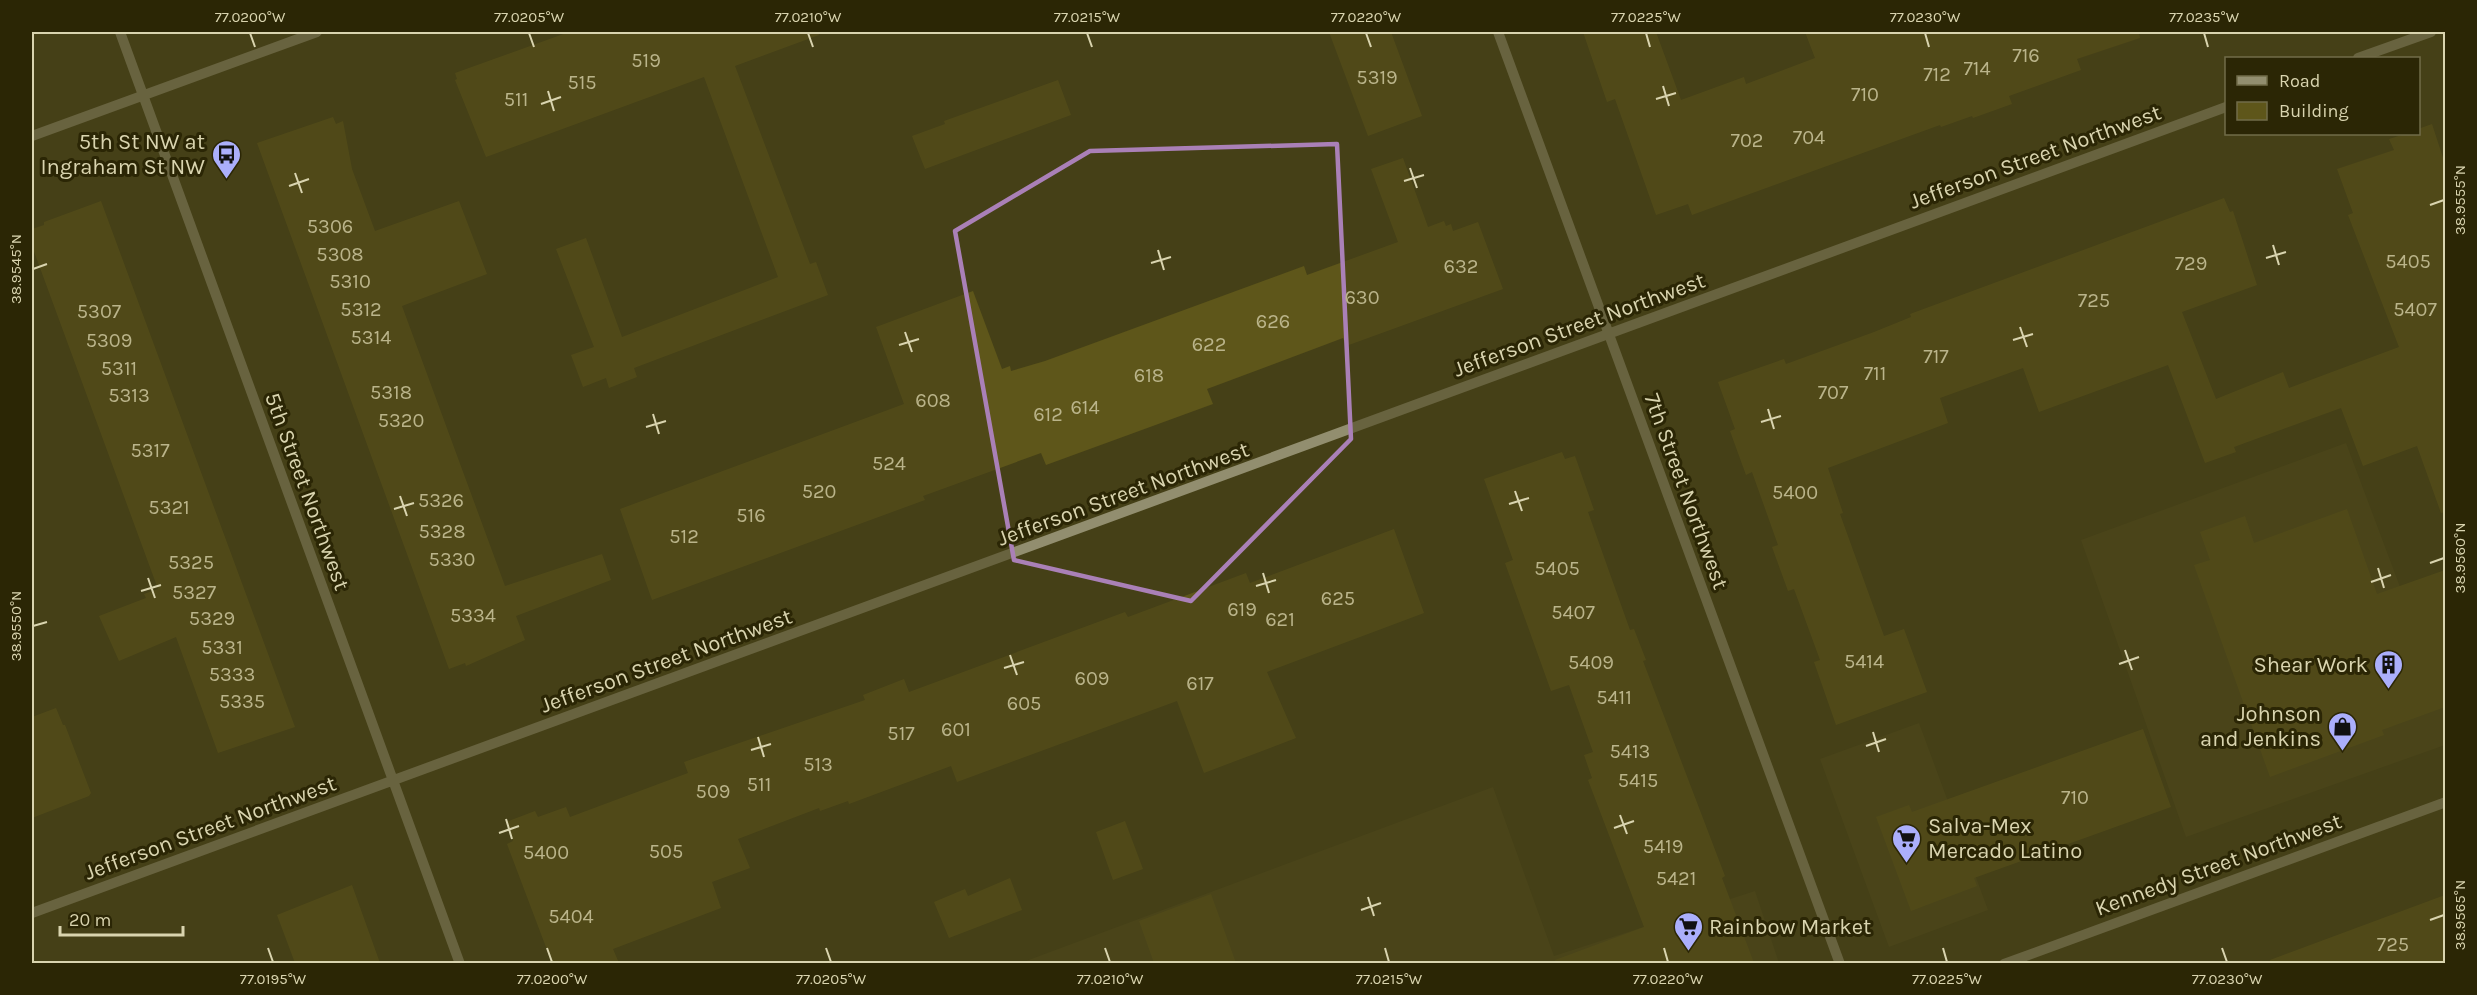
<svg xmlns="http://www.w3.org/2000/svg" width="2477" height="995" font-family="Karla,sans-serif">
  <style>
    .built { fill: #504a1c }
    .building { fill: #5e561a }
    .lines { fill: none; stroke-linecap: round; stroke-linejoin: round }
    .minor { stroke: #928e6f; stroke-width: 10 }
    .marked { fill: none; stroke: #aa80b7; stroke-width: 4.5; stroke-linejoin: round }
    .ticks { fill: none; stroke: #d9d4af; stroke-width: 2 }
    .labels { text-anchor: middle; stroke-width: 6; stroke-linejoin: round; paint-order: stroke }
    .number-label { font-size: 20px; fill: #bab48a }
    .poi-label { font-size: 22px; fill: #d9d4af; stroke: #2b2605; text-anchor: end }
    .street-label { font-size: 22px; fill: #d9d4af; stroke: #2b2605 }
    .neatline { fill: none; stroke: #d9d4af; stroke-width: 2 }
    .ticks-label { font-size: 15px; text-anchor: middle; fill: #d9d4af }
  </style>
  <rect width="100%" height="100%" fill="#454017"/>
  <path class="built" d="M2346,443L2432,672L2445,668V745L2186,837L2081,540Z
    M1919,723L1988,910L1889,947L1820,759Z
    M1493,787L1554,956L1755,891L1779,963L1018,964Z"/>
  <path class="building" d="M569,32H818L819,35L735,66L810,264L816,262L828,295L634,368L637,377L609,388L606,378L583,387L571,355L594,347L556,249L586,238L622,337L778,277L704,77L486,157L455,80L457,79L455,73Z
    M1329,32H1391L1422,116L1368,136Z
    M1583,32H1656L1681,100L1744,77L1746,84L1815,58L1805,32H2139L2140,38L2077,59L2081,70L2009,96L2012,104L1973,118L1972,116L1941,127L1940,125L1692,215L1688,204L1656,215L1615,99L1607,102Z
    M1058,80L1071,115L925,169L912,136L945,124L944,121Z
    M333,117L336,124L343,121L352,169L375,231L459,201L487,274L402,306L505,586L602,554L611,580L516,616L525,640L466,666L465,663L449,669L257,143Z
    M2432,124L2445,164V512L2441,513L2417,446L2363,466L2341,408L2234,447L2236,452L2205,463L2168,365L2039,412L2023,368L1940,398L1948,423L1828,468L1843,513L1840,514L1884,636L1904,629L1927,692L1836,725L1814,662L1820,660L1794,589L1788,591L1772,547L1778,545L1752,472L1746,475L1730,431L1735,429L1718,382L1784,359L1786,364L1874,332L1911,317L1910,314L2224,198L2230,212L2233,211L2257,285L2182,312L2216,399L2283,372L2289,388L2399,347L2348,215L2353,213L2337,169L2394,150L2389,139L2405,134H2418V129Z
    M1403,158L1428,227L1444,221L1446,226L1451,224L1453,231L1478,222L1503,289L1346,346L1343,338L1207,389L1213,404L1046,465L1041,453L923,496L925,500L652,600L620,509L904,404L876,327L973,291L1002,369L1010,366L1011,371L1045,361L1304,266L1307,275L1398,242L1371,169Z
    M101,201L295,727L218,753L176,637L119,661L99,616L146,598L144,594L158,589L32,246V229L44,225V222Z
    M1562,452L1565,459L1575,456L1594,510L1588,512L1610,574L1630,630L1634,629L1646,660L1643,661L1725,876L1722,878L1754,963H1556L1555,960L1644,927L1588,780L1592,778L1584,755L1593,752L1569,685L1551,691L1505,563L1513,560L1484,479Z
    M2347,509L2377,594L2445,570V707L2382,730L2384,735L2270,777L2194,565L2210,560L2200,532L2245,516L2254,543Z
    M1394,529L1424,613L1267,672L1296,738L1204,773L1177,701L957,782L951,766L849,804L848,801L820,811L819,808L738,839L750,868L712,882L721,908L613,949L619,963H552L507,844L513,841L506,822L535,811L538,817L566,807L570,817L688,773L684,762L865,700L863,695L904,679L909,692L1125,612L1128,617L1246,573L1250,583Z
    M56,708L63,725H65L91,793L89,796L32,818V717Z
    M2143,729L2171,807L1974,878L1977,886L1911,911L1876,817L1909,805L1912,812Z
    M1125,821L1143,869L1113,880L1096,832Z
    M1010,878L1022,910L949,938L934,902L965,889L968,896Z
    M352,885L380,963H295L277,915Z
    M1211,894L1236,963H1154L1139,921Z
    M2445,895V963H2271L2270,960Z"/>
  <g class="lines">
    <path class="minor" d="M120,32L460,964
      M1498,32L1840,964
      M2358,58L2431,32
      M32,136L317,32
      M32,913L2226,107
      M2004,964L2446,802"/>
  </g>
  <path d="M0 0H2477V995H0ZM1337,144L1351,439L1191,601L1014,560L955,231L1090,151Z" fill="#454017" fill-opacity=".55" fill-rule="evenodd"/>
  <path class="marked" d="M1337,144L1351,439L1191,601L1014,560L955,231L1090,151Z"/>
  <path class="ticks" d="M250,33L255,47M529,33L534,47M808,33L813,47M1087,33L1092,47M1366,33L1371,47M1646,33L1650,47M1925,33L1929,47M2204,33L2208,47M1663,86L1669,106M548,91L554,111M1656,99L1676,93M541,104L561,97M1410,168L1417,188M295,173L302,193M1404,181L1424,175M289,186L309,179M2430,205L2444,200M2273,245L2279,265M1158,250L1164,270M2266,258L2286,252M1151,263L1171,257M33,269L47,264M2020,327L2027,347M905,332L912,352M2013,340L2033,334M899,345L919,339M1768,409L1774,429M653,414L659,434M1761,422L1781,416M646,427L666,421M1515,491L1522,511M400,496L407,516M1509,504L1529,498M394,509L414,503M2430,563L2444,558M2378,568L2384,588M1263,573L1269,593M148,578L155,598M2371,582L2391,575M1256,586L1276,580M141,591L161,585M33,626L47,622M2125,650L2132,670M1010,655L1017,675M2119,664L2139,657M1004,668L1024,662M1873,732L1879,752M758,737L764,757M1866,746L1886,739M751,750L771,744M1620,815L1627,834M506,819L512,839M1614,828L1634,821M499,833L519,826M1368,897L1374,916M1361,910L1381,903M2430,920L2444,915M268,948L273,962M547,948L552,962M826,948L831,962M1105,948L1110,962M1385,948L1389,962M1664,948L1668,962M1943,948L1947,962M2222,948L2227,962"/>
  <defs>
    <symbol id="bus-pin" viewBox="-11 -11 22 30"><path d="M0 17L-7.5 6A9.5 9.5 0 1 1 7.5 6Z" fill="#abaffb" stroke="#2b2605"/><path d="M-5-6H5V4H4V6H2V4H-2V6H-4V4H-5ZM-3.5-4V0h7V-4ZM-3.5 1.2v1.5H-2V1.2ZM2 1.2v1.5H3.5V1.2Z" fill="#111"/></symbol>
    <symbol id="building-pin" viewBox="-11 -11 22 30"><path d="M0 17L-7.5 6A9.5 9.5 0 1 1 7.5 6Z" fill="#abaffb" stroke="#2b2605"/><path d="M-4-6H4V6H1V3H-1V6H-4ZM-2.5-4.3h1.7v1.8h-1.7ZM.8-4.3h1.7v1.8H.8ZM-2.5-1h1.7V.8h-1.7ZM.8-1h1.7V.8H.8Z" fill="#111"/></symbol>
    <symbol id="shop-pin" viewBox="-11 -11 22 30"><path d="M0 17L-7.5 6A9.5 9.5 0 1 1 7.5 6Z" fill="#abaffb" stroke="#2b2605"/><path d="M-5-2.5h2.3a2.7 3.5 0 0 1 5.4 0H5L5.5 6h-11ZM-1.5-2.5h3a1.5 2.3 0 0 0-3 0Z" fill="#111"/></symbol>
    <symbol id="supermarket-pin" viewBox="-11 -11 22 30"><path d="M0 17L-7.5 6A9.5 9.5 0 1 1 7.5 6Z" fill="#abaffb" stroke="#2b2605"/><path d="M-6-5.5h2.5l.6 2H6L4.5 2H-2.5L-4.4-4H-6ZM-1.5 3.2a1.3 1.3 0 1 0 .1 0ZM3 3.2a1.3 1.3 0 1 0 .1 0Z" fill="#111"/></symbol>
  </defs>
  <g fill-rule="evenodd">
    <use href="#bus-pin" x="210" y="138" width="33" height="45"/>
    <use href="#building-pin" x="2372" y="648" width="33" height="45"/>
    <use href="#shop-pin" x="2326" y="710" width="33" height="45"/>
    <use href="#supermarket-pin" x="1890" y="822" width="33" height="45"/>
    <use href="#supermarket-pin" x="1672" y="910" width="33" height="45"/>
  </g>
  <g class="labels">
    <g class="number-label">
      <text x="2026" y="62">716</text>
      <text x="646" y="67">519</text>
      <text x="1977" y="75">714</text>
      <text x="1937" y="81">712</text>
      <text x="1377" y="84">5319</text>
      <text x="582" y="89">515</text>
      <text x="1865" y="101">710</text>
      <text x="516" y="106">511</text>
      <text x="1809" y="144">704</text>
      <text x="1747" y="147">702</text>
      <text x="330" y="233">5306</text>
      <text x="340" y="261">5308</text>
      <text x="2408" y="268">5405</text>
      <text x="2191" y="270">729</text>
      <text x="1461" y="273">632</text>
      <text x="350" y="288">5310</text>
      <text x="1362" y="304">630</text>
      <text x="2094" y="307">725</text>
      <text x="361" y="316">5312</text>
      <text x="2415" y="316">5407</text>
      <text x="99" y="318">5307</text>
      <text x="1273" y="328">626</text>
      <text x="371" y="344">5314</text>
      <text x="109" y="347">5309</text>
      <text x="1209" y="351">622</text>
      <text x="1936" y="363">717</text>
      <text x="119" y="375">5311</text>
      <text x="1875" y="380">711</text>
      <text x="1149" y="382">618</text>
      <text x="391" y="399">5318</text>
      <text x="1833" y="399">707</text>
      <text x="129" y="402">5313</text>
      <text x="933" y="407">608</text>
      <text x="1085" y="414">614</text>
      <text x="1048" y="421">612</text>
      <text x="401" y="427">5320</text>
      <text x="150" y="457">5317</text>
      <text x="889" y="470">524</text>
      <text x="819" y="498">520</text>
      <text x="1795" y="499">5400</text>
      <text x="441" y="507">5326</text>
      <text x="169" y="514">5321</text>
      <text x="751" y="522">516</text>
      <text x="442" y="538">5328</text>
      <text x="684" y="543">512</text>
      <text x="452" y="566">5330</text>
      <text x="191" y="569">5325</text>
      <text x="1557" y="575">5405</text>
      <text x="194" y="599">5327</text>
      <text x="1338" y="605">625</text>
      <text x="1242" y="616">619</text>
      <text x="1573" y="619">5407</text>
      <text x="473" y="622">5334</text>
      <text x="212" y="625">5329</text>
      <text x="1280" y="626">621</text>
      <text x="222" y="654">5331</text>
      <text x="1864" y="668">5414</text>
      <text x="1591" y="669">5409</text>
      <text x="232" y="681">5333</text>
      <text x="1092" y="685">609</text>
      <text x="1200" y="690">617</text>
      <text x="1614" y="704">5411</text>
      <text x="242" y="708">5335</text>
      <text x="1024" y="710">605</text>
      <text x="956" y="736">601</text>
      <text x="901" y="740">517</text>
      <text x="1630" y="758">5413</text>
      <text x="818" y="771">513</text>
      <text x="1638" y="787">5415</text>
      <text x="759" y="791">511</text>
      <text x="713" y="798">509</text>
      <text x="2075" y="804">710</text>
      <text x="1663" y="853">5419</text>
      <text x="666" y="858">505</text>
      <text x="546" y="859">5400</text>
      <text x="1676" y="885">5421</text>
      <text x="571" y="923">5404</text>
      <text x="2393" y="951">725</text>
    </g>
    <g class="poi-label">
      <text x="205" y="149">5th St NW at<tspan x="205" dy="25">Ingraham St NW</tspan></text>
      <text x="2368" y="672">Shear Work</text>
      <text x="2321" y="721">Johnson<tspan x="2321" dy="25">and Jenkins</tspan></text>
      <text x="1928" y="833" text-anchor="start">Salva-Mex<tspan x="1928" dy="25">Mercado Latino</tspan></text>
      <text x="1709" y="934" text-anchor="start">Rainbow Market</text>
    </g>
    <g class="street-label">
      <text transform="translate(2035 156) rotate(-20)" y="8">Jefferson Street Northwest</text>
      <text transform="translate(1579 324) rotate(-20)" y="8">Jefferson Street Northwest</text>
      <text transform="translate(308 491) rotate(70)" y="8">5th Street Northwest</text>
      <text transform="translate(1687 491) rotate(70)" y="8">7th Street Northwest</text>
      <text transform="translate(1123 493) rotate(-20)" y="8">Jefferson Street Northwest</text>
      <text transform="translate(666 660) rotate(-20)" y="8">Jefferson Street Northwest</text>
      <text transform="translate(210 827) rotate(-20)" y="8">Jefferson Street Northwest</text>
      <text transform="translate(2218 864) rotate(-20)" y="8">Kennedy Street Northwest</text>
    </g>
  </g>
  <rect width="2477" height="995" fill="none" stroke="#2b2605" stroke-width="66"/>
  <rect x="2225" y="57" width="195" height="78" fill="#2b2605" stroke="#716c49" stroke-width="1.5"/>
  <rect x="2237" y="76" width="30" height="9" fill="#928e6f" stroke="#716c49" stroke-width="1.5"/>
  <text x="2279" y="87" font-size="18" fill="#d9d4af">Road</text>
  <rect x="2237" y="102" width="30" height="18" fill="#5e561a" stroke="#716c49" stroke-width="1.5"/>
  <text x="2279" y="117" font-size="18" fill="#d9d4af">Building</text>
  <path d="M60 926v9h123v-9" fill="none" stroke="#d9d4af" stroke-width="3"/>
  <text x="69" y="926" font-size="18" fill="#d9d4af" stroke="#2b2605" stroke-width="4.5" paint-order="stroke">20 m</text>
  <rect x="33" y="33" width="2411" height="929" class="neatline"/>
  <g class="ticks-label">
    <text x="250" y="22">77.0200°W</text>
    <text x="529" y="22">77.0205°W</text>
    <text x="808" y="22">77.0210°W</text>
    <text x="1087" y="22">77.0215°W</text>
    <text x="1366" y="22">77.0220°W</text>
    <text x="1646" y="22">77.0225°W</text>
    <text x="1925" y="22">77.0230°W</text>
    <text x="2204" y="22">77.0235°W</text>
    <text transform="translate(2460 200) rotate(-90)" y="5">38.9555°N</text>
    <text transform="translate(16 269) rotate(-90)" y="5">38.9545°N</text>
    <text transform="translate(2460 558) rotate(-90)" y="5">38.9560°N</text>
    <text transform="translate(16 626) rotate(-90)" y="5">38.9550°N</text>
    <text transform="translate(2460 915) rotate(-90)" y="5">38.9565°N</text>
    <text x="273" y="984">77.0195°W</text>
    <text x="552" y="984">77.0200°W</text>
    <text x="831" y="984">77.0205°W</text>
    <text x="1110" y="984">77.0210°W</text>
    <text x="1389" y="984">77.0215°W</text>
    <text x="1668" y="984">77.0220°W</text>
    <text x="1947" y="984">77.0225°W</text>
    <text x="2227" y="984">77.0230°W</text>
  </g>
</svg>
